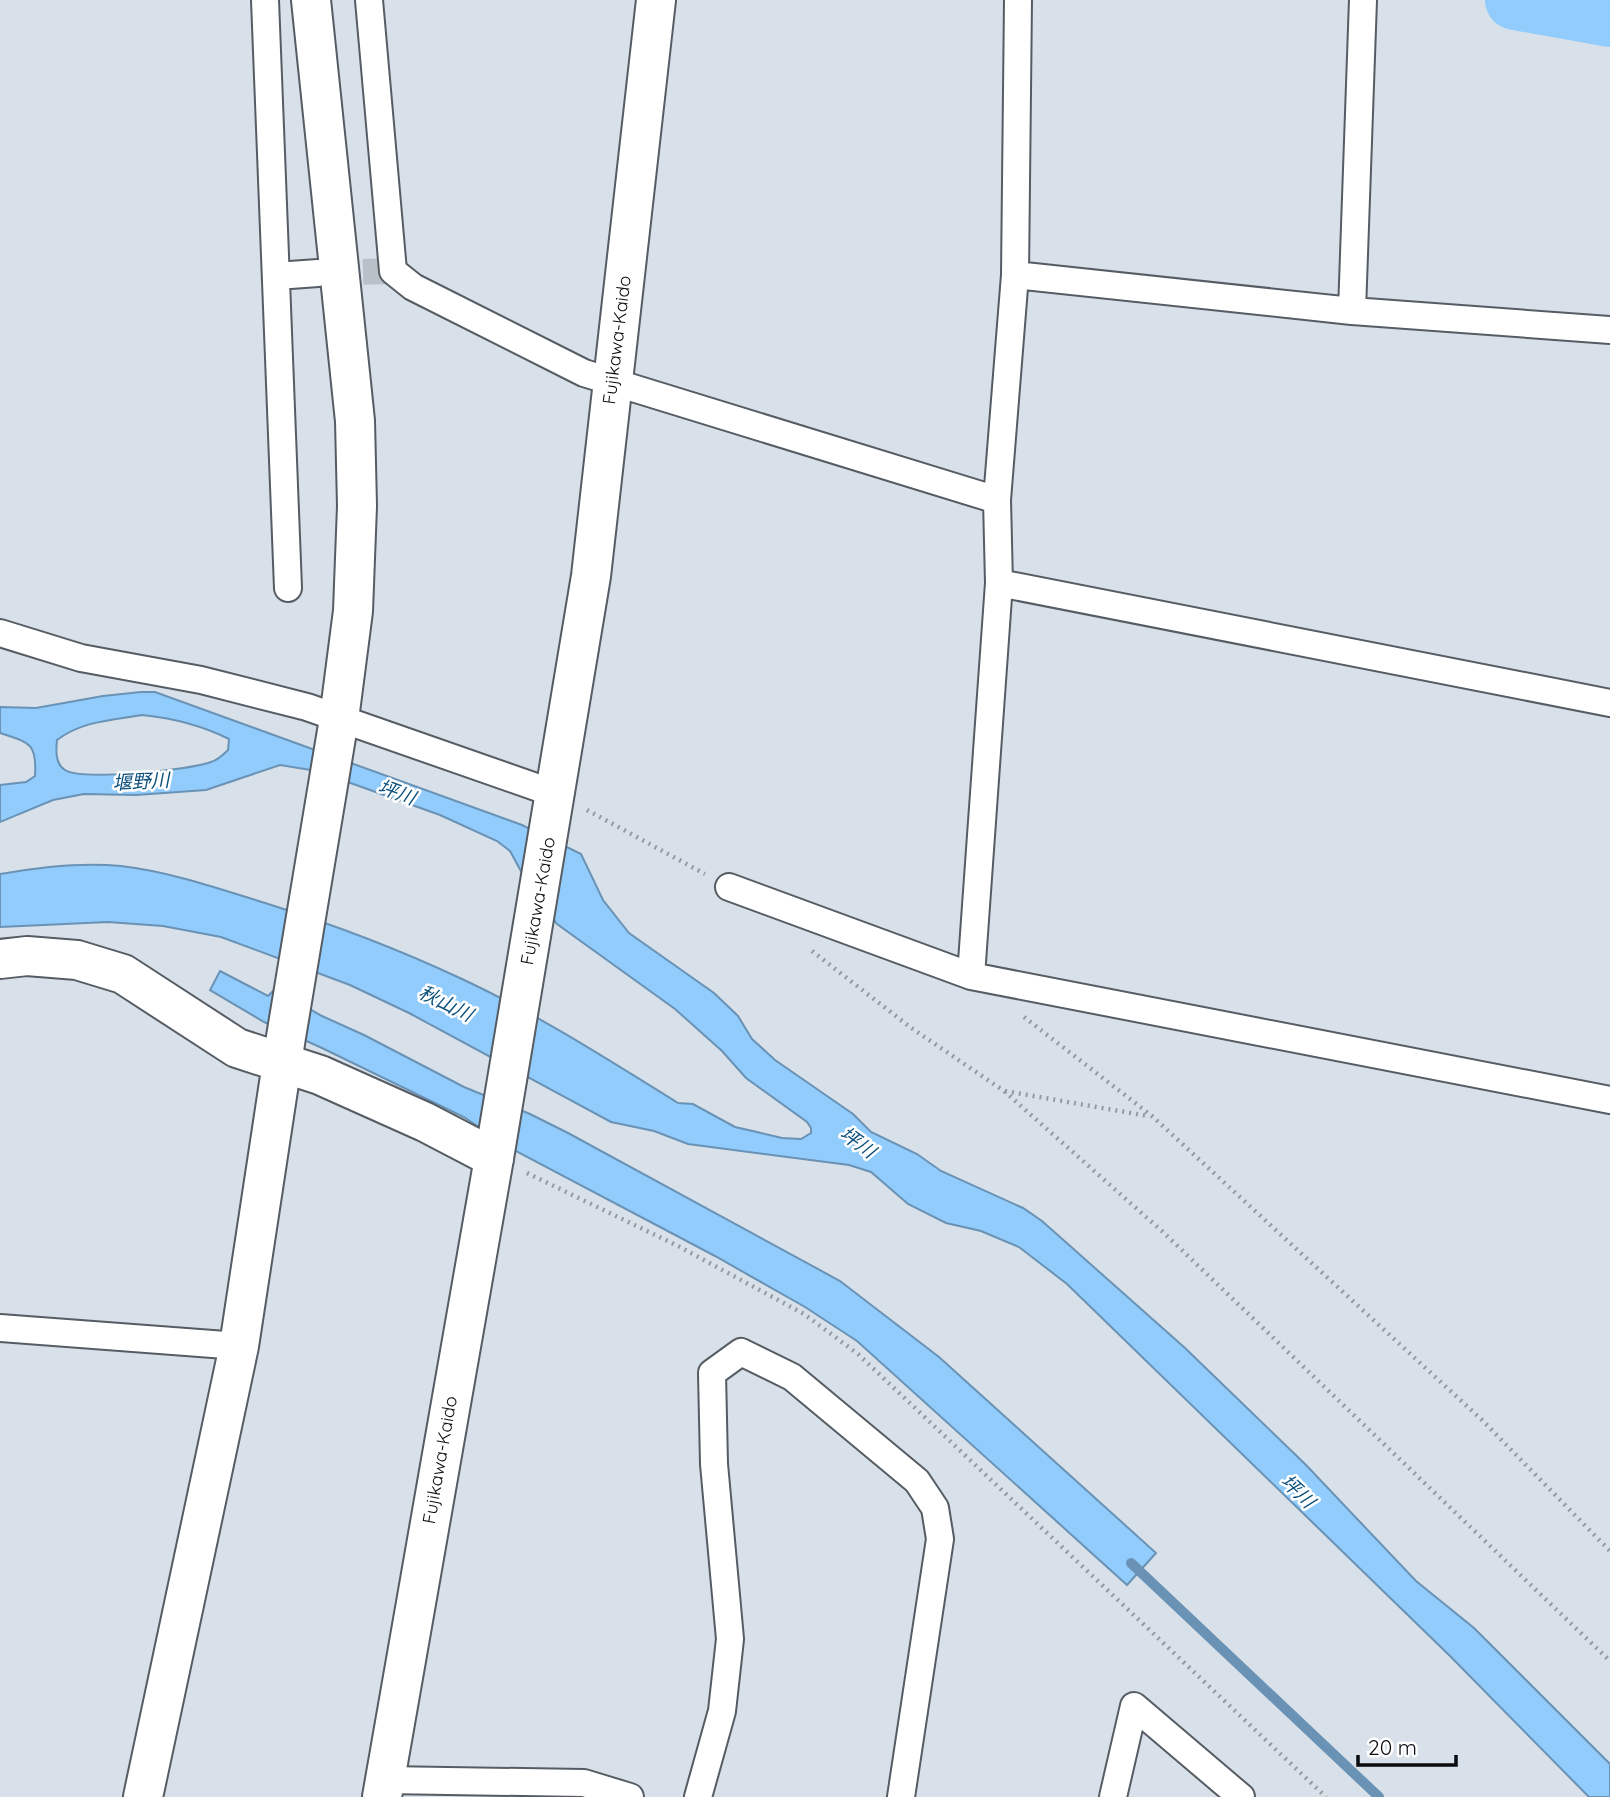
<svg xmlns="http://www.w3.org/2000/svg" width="1610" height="1797" font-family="Quicksand,'Noto Sans JP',sans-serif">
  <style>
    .water { fill: #92ccfc; stroke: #6992b5; stroke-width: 2; fill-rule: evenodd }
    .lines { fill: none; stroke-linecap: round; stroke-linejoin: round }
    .stream { stroke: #6992b5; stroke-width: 10 }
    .river { stroke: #92ccfc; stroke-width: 60 }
    .street-tunnel { stroke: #b9c0c8; stroke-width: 26; stroke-dasharray: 26 13; stroke-linecap: butt }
    .street-casing { stroke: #555c63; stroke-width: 30 }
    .secondary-casing { stroke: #555c63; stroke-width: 42 }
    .primary-casing { stroke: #555c63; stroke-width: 42 }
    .path { stroke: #949aa1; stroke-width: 4.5; stroke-dasharray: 2 5; stroke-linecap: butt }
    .street { stroke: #fff; stroke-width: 26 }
    .secondary { stroke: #fff; stroke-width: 38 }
    .primary { stroke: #fff; stroke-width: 38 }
    .labels { text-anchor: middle; stroke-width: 5; stroke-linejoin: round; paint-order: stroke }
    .street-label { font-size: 18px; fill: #090b0e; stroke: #fff }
    .water-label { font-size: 19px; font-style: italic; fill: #0d517d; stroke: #fff }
  </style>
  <rect width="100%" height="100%" fill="#d8e0e9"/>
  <path class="water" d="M141,692H155L522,825L581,854L603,900L629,933L714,993L738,1016L752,1039L775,1060L853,1114L871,1132L917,1154L941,1171L1023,1208L1042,1221L1185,1348L1306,1465L1416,1581L1474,1628L1610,1764V1797H1589L1449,1655L1067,1284L1019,1247L981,1231L946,1223L908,1204L871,1172L849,1165L688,1144L654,1131L611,1122L409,1013L350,985L221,937L163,926L108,922L0,927V874C39,867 81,862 121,866C171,872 217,888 265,903C332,924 398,949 462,979C537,1014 607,1059 678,1103L693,1104L735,1127L757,1132L782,1138L801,1139L811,1133V1128L807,1122L746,1078L722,1051L675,1009L557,924L529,886L510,851L497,841L440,815L317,771L280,765L206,790L136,795L84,794L53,800L0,822V785L26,782L35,776C37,743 30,743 0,733V707L36,708L103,696ZM142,715C172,718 201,725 229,739L228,750C223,755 218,760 211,762C190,770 82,781 65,770C55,764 56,750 57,740C82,721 112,720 142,715Z
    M220,971L268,996L275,989L322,1016L364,1035L464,1087L530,1114L568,1133L840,1281L939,1357L1156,1553L1127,1585L857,1341L805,1307L715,1256L510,1148L464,1117L322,1048L264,1022L210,990Z"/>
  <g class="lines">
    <path class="stream" d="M1131,1563L1379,1797"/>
    <path class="river" d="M1515,0L1610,17"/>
    <path class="street-tunnel" d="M324,273L393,271"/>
    <defs>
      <path id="street" d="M265,0L288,588
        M369,0L393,271L413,287L584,373L997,500
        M1015,275L1352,311L1610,330
        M276,276L318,273
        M1352,311L1363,0
        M999,583L1610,703
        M0,633L81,658L201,680L307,707L556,794
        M729,887L971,976L1610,1100
        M971,976L999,583L997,500L1015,275L1018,0
        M0,1328L239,1346
        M385,1780L584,1783L630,1797
        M698,1797L722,1711L730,1639L714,1464L712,1373L741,1352L792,1377L917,1481L935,1508L940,1539L901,1797
        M1113,1797L1134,1706L1241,1797"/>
      <path id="secondary" d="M0,959L27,956L77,960L123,974L237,1048L320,1075L425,1122L494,1158
        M143,1797L239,1346L286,1037L339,719L353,611L357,506L355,421L311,0"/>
      <path id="primary" d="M382,1797L494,1158L591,576L656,0"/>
    </defs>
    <use href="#street" class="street-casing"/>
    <use href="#secondary" class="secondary-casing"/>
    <use href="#primary" class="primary-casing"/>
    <path class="path" d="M587,810L705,874
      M812,951L910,1027L1004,1091L1163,1232L1610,1661
      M1024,1017L1152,1116L1482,1420L1610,1551
      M1005,1091L1148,1116
      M527,1173L678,1246L804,1314L858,1354L1326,1797"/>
    <use href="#street" class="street"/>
    <use href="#secondary" class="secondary"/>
    <use href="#primary" class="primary"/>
  </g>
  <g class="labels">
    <g class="street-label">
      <text transform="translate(617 340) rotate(-83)" y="6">Fujikawa-Kaido</text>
      <text transform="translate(538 901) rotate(-80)" y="6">Fujikawa-Kaido</text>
      <text transform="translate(440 1460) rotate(-80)" y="6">Fujikawa-Kaido</text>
    </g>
    <g class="water-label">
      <text transform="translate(141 781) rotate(-3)" y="7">堰野川</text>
      <text transform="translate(397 792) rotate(20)" y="7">坪川</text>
      <text transform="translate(446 1003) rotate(26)" y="7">秋山川</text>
      <text transform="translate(858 1142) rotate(36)" y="7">坪川</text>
      <text transform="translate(1298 1491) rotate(44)" y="7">坪川</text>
    </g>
  </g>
  <path d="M1358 1755v10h98v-10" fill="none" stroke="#090b0e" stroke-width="3.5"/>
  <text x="1368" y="1755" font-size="21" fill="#090b0e" stroke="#ffffff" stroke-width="5" paint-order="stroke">20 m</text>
</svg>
